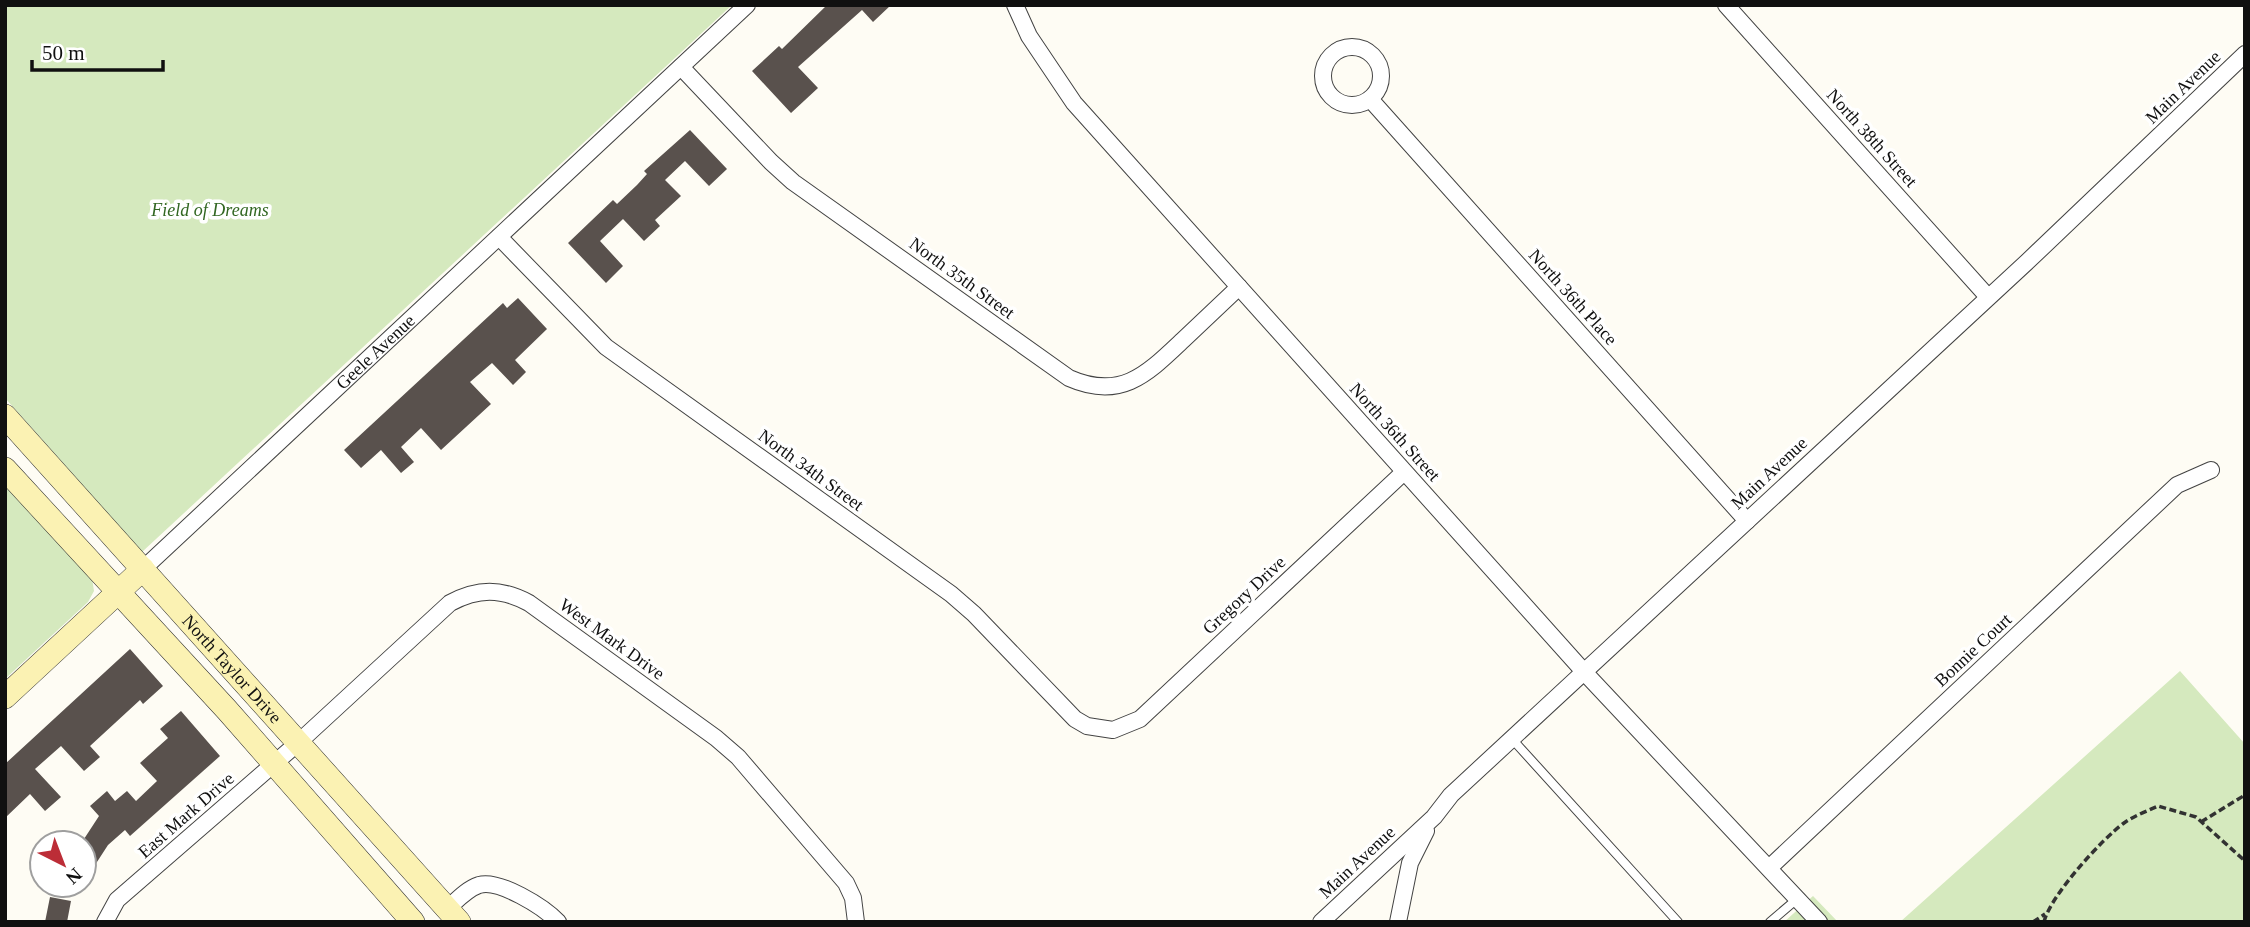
<svg xmlns="http://www.w3.org/2000/svg" width="2250" height="927" font-family="'Times New Roman',serif">
  <style>
    .green { fill: #d5e9be }
    .building { fill: #59514d }
    .lines { fill: none; stroke-linecap: round; stroke-linejoin: round }
    .lane-casing { stroke: #434343; stroke-width: 10 }
    .street-casing { stroke: #434343; stroke-width: 18 }
    .secondary-casing { stroke: #323232; stroke-width: 24 }
    .path { stroke: #323232; stroke-width: 3.5; stroke-dasharray: 7 3.5; stroke-linecap: butt }
    .lane { stroke: #fff; stroke-width: 8 }
    .street { stroke: #fff; stroke-width: 16 }
    .secondary { stroke: #fbf2b3; stroke-width: 23 }
    .labels { text-anchor: middle; stroke-width: 7; stroke-linejoin: round; paint-order: stroke }
    .street-label { font-size: 18px; fill: #101010; stroke: #fff }
    .park-label { font-size: 18px; font-style: italic; fill: #326722; stroke: #fff }
  </style>
  <rect width="100%" height="100%" fill="#fefcf4"/>
  <path class="green" d="M5,5H732L142,552L5,398Z
    M5,482L92,578L94,591L88,602L5,679Z
    M2180,671L2245,744V922H1900Z
    M1813,896L1838,922H1784Z"/>
  <path class="building" d="M827,5H891L873,22L862,10L798,67L818,88L791,113L752,71L779,46L782,49Z
    M690,130L727,169L709,186L685,161L665,180L681,196L655,220L660,226L644,241L623,219L600,241L623,266L606,283L568,243L613,200L617,204L637,185L647,174L644,171Z
    M518,298L547,329L515,360L526,372L513,385L492,363L470,382L491,404L441,450L421,428L401,447L414,462L401,473L381,450L361,468L344,450L503,303L507,308Z
    M130,649L163,686L143,704L140,700L90,746L100,757L84,771L61,746L35,769L61,797L45,811L30,794L5,818V764Z
    M181,711L220,756L130,836L125,830L108,845L84,882V839L99,816L90,806L107,791L115,801L127,791L136,801L157,781L140,763L168,738L160,729Z
    M50,897L71,901L67,922H45Z"/>
  <g class="lines">
    <defs>
      <path id="lane" d="M1513,740L1678,922
        M1770,922L1797,899"/>
      <g id="street">
        <path d="M1015,5L1029,36L1074,103L1586,674L1819,922"/>
        <path d="M1726,5L1988,297"/>
        <circle cx="1352" cy="76" r="29"/>
        <path d="M681,67L771,162L793,182L1069,378C1121,401 1147,374 1183,340C1202,322 1220,305 1239,287"/>
        <path d="M1370,99L1747,521"/>
        <path d="M499,237L606,347L951,594L974,614L1075,719L1087,726L1113,730L1140,719L1404,472"/>
        <path id="s1" d="M143,569L747,5"/>
        <path d="M1769,868L2177,485L2211,470"/>
        <path d="M447,909C457,900 467,889 479,885C499,879 544,907 558,922"/>
        <path d="M105,922L117,900L299,742L450,603C478,588 501,588 529,603L716,738L738,757L846,883L853,898L856,922"/>
        <path d="M1321,922L1434,817L1451,795L2028,261L2245,54"/>
        <path d="M1398,922L1410,863L1426,831"/>
      </g>
      <g id="secondary">
        <path id="s2" d="M5,416L459,922"/>
        <path d="M5,469L227,710L413,922"/>
        <path d="M5,697L143,569"/>
      </g>
    </defs>
    <use href="#lane" class="lane-casing"/>
    <use href="#street" class="street-casing"/>
    <use href="#secondary" class="secondary-casing"/>
    <path class="path" d="M2201,822L2245,795
      M2033,922L2045,914
      M2044,922C2050,896 2102,839 2124,823C2134,816 2147,811 2158,806L2196,817L2245,861"/>
    <use href="#lane" class="lane"/>
    <use href="#street" class="street"/>
    <use href="#secondary" class="secondary"/>
  </g>
  <g class="labels">
    <g class="street-label">
      <text transform="translate(2183 87) rotate(-44)" y="6">Main Avenue</text>
      <text transform="translate(1872 138) rotate(48)" y="6">North 38th Street</text>
      <text transform="translate(962 278) rotate(36)" y="6">North 35th Street</text>
      <text transform="translate(1573 297) rotate(48)" y="6">North 36th Place</text>
      <text dy="6" stroke="none"><textPath href="#s1" startOffset="318">Geele Avenue</textPath></text>
      <text transform="translate(1395 432) rotate(48)" y="6">North 36th Street</text>
      <text transform="translate(811 470) rotate(36)" y="6">North 34th Street</text>
      <text transform="translate(1769 473) rotate(-43)" y="6">Main Avenue</text>
      <text transform="translate(1244 595) rotate(-43)" y="6">Gregory Drive</text>
      <text transform="translate(612 639) rotate(36)" y="6">West Mark Drive</text>
      <text transform="translate(1973 650) rotate(-43)" y="6">Bonnie Court</text>
      <text dy="6" stroke="none"><textPath href="#s2" startOffset="340">North Taylor Drive</textPath></text>
      <text transform="translate(186 815) rotate(-41)" y="6">East Mark Drive</text>
      <text transform="translate(1357 862) rotate(-43)" y="6">Main Avenue</text>
    </g>
    <g class="park-label">
      <text x="210" y="216">Field of Dreams</text>
    </g>
  </g>
  <rect width="2250" height="927" fill="none" stroke="#101010" stroke-width="14"/>
  <g transform="translate(63 864) rotate(138)"><circle r="33" fill="#ffffff" stroke="#9f9f9f" stroke-width="2"/>
  <path d="M0-5L12 26L0 18L-12 26Z" fill="#bc2d37"/>
  <text y="-10" font-size="19" font-weight="bold" text-anchor="middle" fill="#101010">N</text>
  </g>
  <path d="M32 60v10h131v-10" fill="none" stroke="#101010" stroke-width="3.5"/>
  <text x="42" y="60" font-size="21" fill="#101010" stroke="#ffffff" stroke-width="5" paint-order="stroke">50 m</text>
</svg>
